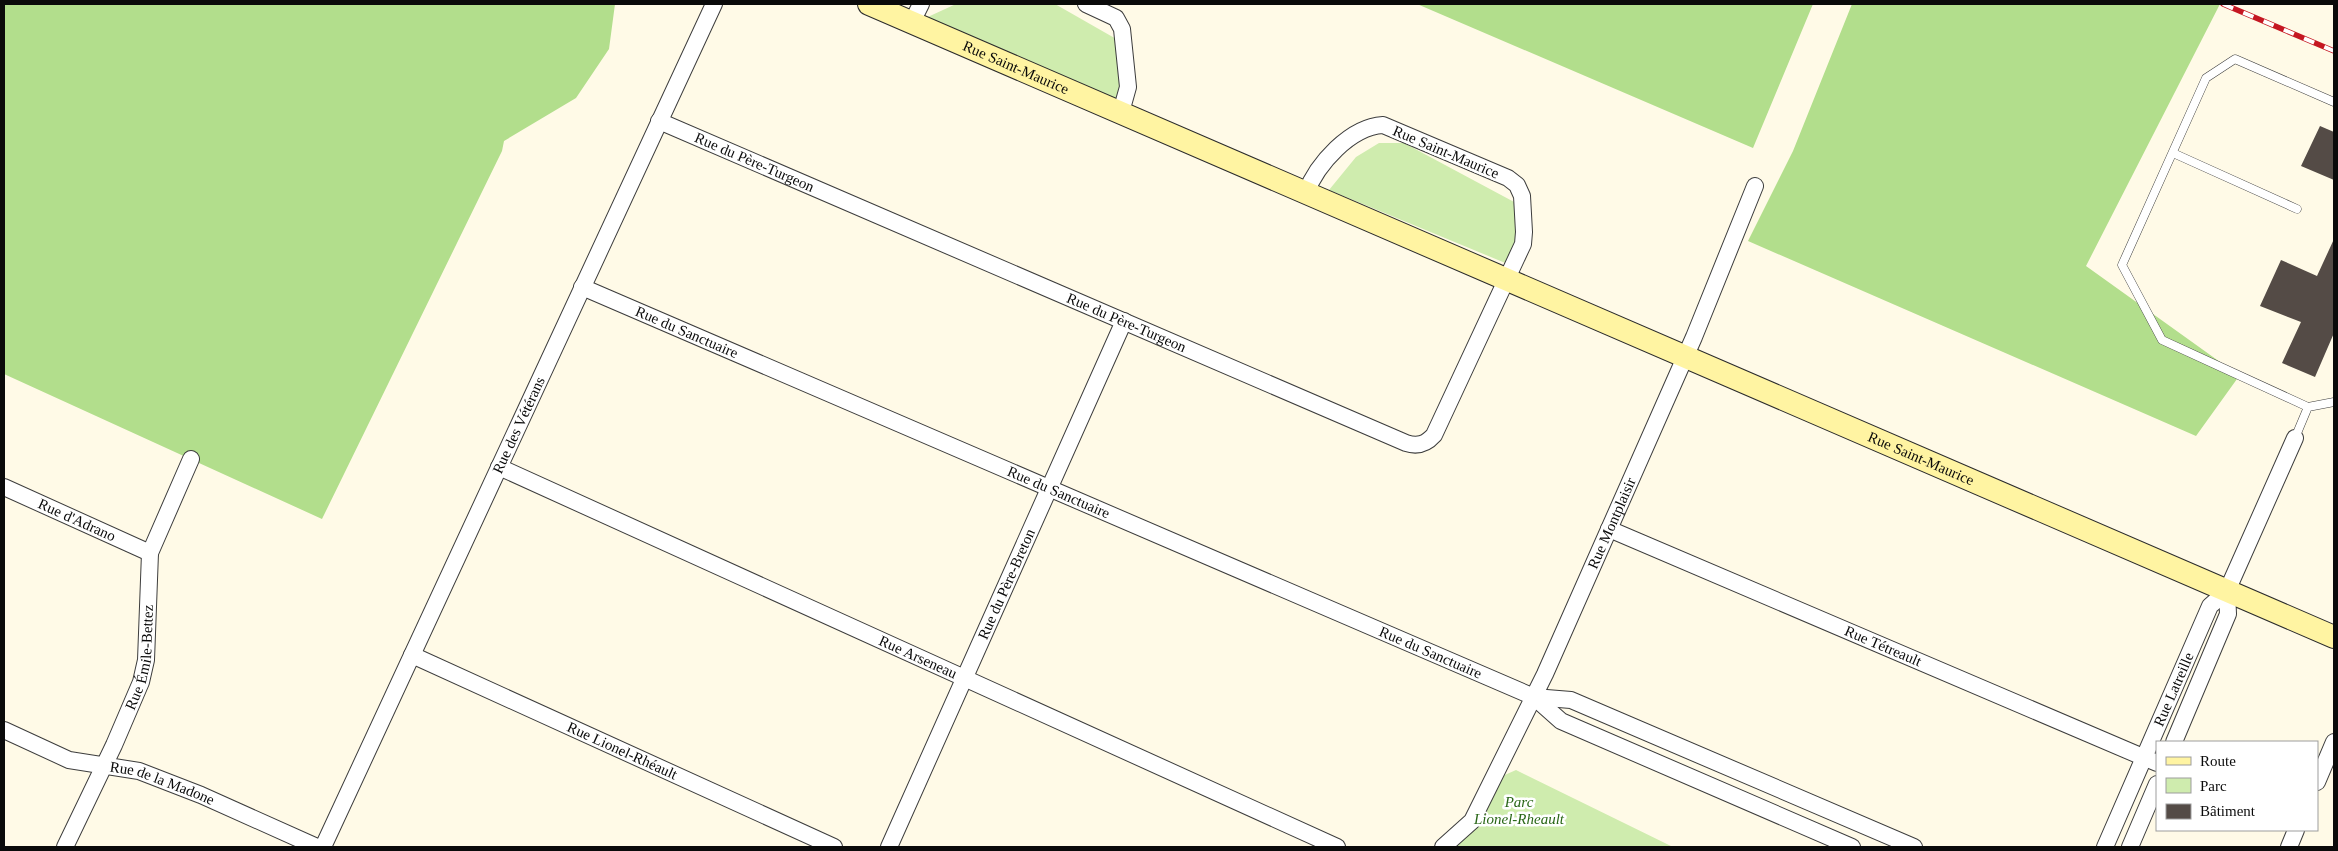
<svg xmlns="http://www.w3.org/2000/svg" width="2338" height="851" font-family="'Times New Roman',serif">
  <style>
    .green { fill: #cfecae }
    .forest { fill: #b2de8c }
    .building { fill: #544b46 }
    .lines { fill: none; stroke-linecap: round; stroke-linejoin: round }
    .lane-casing { stroke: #3d3d3d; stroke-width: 9 }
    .street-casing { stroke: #3d3d3d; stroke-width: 18 }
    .secondary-casing { stroke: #2c2c2c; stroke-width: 24 }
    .lane { stroke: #fff; stroke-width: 8 }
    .street { stroke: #fff; stroke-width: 16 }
    .secondary { stroke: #fff4a2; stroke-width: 22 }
    .rail-casing { stroke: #c51722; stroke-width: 5.5 }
    .rail { stroke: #fff; stroke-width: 4; stroke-dasharray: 11; stroke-linecap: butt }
    .labels { text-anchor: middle; stroke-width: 5; stroke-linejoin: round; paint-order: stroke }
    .street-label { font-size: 15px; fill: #0a0a0a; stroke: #fff }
    .park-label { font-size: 15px; font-style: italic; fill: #286616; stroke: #fff }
  </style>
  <rect width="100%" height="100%" fill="#fffae7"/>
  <path class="green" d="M956,4H1055L1125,44L1126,106L919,21Z
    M1379,143H1404L1516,203L1528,244L1515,267L1329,190L1356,157Z
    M1516,770L1673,847H1445L1498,778Z"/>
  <path class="forest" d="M4,4H615L609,49L576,98L504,141L502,151L322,519L4,374Z
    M1417,4H1813L1753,148Z
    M1852,4H2220L2086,266L2227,367L2237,379L2196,436L1748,241L1793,151Z"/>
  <path class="building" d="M2320,126L2334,132V180L2301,166Z
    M2334,239V333L2315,377L2282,363L2301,322L2260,306L2281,260L2317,276Z"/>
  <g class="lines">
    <defs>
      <path id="lane" d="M2334,102L2235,59L2206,78L2122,265L2162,340L2308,407L2334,402
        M2173,153L2297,209
        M2295,438L2308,407"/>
      <g id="street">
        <path d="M1086,4L1116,18L1122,29L1128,87L1121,112"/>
        <path d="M912,22L921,4"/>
        <path id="s1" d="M659,121L1406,443C1418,447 1426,444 1434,435L1523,244L1524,232L1522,196L1517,185L1508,178L1383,125C1350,127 1317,164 1306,193"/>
        <path id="s2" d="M582,287L1534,697L1561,721L1852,847"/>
        <path id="s3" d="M499,467L1337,847"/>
        <path id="s4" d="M4,487L150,553"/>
        <path id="s5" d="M1609,529L2157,763"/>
        <path id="s6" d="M412,655L834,847"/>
        <path d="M1534,697L1571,700L1914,847"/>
        <path id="s7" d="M4,730L69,760L139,771L201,795L317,847"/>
        <path d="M2174,742L2228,614L2227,591"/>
        <path d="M2317,782L2334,742"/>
        <path id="s8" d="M65,847L114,745L141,682L146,660L150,553L191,459"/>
        <path id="s9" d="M323,847L714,4"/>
        <path id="s10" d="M889,847L1124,321"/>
        <path id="s11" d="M1443,847L1472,821L1545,674L1694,337L1755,186"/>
        <path id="s12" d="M2105,847L2210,606L2227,591L2295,438"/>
        <path d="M2130,847L2157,784"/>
        <path d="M2289,847L2296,830"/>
      </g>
      <g id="secondary">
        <path id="s13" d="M869,4L2334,637"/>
      </g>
    </defs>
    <use href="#lane" class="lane-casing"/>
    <use href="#street" class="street-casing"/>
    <use href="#secondary" class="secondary-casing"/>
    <use href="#lane" class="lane"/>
    <use href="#street" class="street"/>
    <use href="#secondary" class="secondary"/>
    <defs>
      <path id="rail" d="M2223,4L2334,51"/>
    </defs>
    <use href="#rail" class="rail-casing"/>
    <use href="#rail" class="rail"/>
  </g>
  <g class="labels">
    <g class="street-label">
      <text dy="5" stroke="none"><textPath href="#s13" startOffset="160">Rue Saint-Maurice</textPath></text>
      <text transform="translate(1446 152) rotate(23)" y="5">Rue Saint-Maurice</text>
      <text dy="5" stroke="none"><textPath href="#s1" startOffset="104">Rue du Père-Turgeon</textPath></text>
      <text dy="5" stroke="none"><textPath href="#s1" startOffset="509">Rue du Père-Turgeon</textPath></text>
      <text dy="5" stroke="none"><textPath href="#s2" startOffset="114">Rue du Sanctuaire</textPath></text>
      <text dy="5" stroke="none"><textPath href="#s9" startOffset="465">Rue des Vétérans</textPath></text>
      <text dy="5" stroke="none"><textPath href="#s13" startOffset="1146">Rue Saint-Maurice</textPath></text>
      <text dy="5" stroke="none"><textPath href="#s2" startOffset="519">Rue du Sanctuaire</textPath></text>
      <text dy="5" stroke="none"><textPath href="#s4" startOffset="80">Rue d'Adrano</textPath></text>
      <text dy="5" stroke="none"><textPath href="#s11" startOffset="368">Rue Montplaisir</textPath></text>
      <text dy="5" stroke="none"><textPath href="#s10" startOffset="288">Rue du Père-Breton</textPath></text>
      <text dy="5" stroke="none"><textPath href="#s5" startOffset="298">Rue Tétreault</textPath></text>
      <text dy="5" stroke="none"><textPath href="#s2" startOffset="924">Rue du Sanctuaire</textPath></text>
      <text dy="5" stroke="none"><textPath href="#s8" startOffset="206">Rue Émile-Bettez</textPath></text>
      <text dy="5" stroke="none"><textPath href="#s3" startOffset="460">Rue Arseneau</textPath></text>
      <text dy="5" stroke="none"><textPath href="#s12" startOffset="172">Rue Latreille</textPath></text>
      <text dy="5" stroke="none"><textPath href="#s6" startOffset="231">Rue Lionel-Rhéault</textPath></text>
      <text dy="5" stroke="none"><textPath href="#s7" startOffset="168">Rue de la Madone</textPath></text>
    </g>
    <g class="park-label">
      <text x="1519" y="807">Parc<tspan x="1519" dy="17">Lionel-Rheault</tspan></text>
    </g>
  </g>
  <rect width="2338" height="851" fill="none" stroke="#0a0a0a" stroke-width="10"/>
  <rect x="2156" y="741" width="162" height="90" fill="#ffffff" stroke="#9d9d9d"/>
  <rect x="2166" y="757" width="25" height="8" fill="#fff4a2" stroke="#9d9d9d"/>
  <text x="2200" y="766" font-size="15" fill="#0a0a0a">Route</text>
  <rect x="2166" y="778" width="25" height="15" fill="#cfecae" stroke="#9d9d9d"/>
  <text x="2200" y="791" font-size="15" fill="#0a0a0a">Parc</text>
  <rect x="2166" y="804" width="25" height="15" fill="#544b46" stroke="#9d9d9d"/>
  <text x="2200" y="816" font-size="15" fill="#0a0a0a">Bâtiment</text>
</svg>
